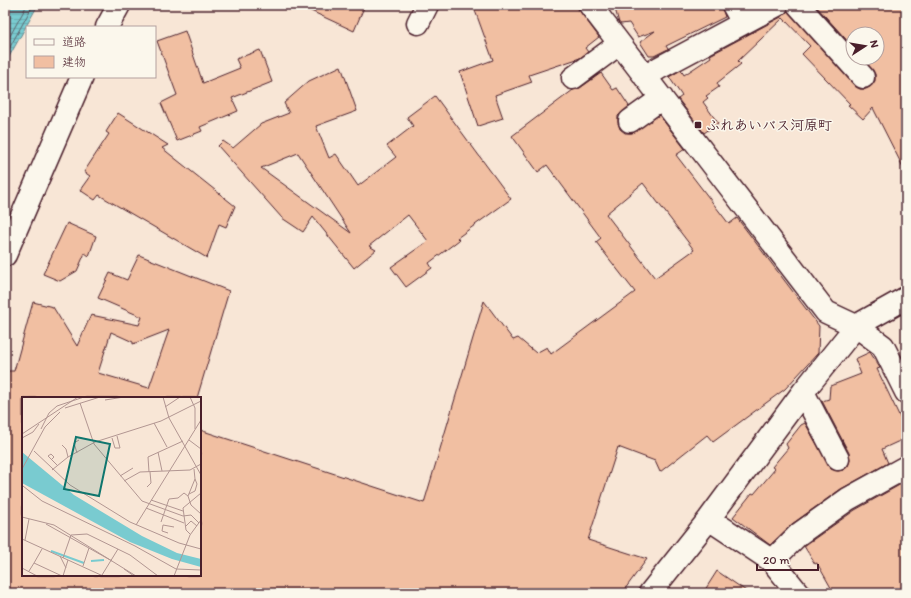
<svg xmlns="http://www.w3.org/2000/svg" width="911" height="598" font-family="Itim,'Klee One',sans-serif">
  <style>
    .water { fill: url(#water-rules); stroke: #66868e }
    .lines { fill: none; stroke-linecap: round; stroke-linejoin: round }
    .shore { stroke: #5d646d; stroke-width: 1 }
    .building { fill: #f1bfa2; stroke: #4a1f2b; fill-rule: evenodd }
    .minor-casing { stroke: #4a1f2b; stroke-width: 25 }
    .minor { stroke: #fbf7ec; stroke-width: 22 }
    .poi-dot { fill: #4a1f2b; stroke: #fbf7ec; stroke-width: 1.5 }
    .labels { text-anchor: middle; stroke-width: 3; stroke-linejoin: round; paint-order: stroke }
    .poi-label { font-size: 14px; font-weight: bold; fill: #4a1f2b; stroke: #fbf7ec; text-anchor: start }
    .inset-river { fill: none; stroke: #79cbd0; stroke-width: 2 }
    .inset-road { fill: none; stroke: #b29692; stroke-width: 1 }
    .view { fill: #0f766e; fill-opacity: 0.15; stroke: #0f766e; stroke-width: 2 }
    .inset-edge { fill: none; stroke: #4a1f2b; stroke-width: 2 }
  </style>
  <defs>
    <pattern id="water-rules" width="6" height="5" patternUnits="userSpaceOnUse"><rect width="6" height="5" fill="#79cbd0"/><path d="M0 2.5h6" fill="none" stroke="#6aaeb3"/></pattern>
  </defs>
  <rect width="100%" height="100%" fill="#f8e6d6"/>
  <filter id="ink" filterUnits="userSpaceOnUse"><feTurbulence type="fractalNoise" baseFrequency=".025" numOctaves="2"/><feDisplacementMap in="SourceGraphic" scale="8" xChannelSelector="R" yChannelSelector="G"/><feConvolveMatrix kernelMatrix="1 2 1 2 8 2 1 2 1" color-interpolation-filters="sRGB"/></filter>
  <g filter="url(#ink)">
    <path class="water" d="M5,5H38L5,64Z"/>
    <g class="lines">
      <path class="shore" d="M5,45L27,5
        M5,56L33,5"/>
    </g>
    <path class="building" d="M298,5H365L354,31Z
      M473,5H575L599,37L585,48L588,52L580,58L529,75L532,82L495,95L503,118L478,126L460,72L493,60Z
      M614,5H721L725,17L666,46L668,49L654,56H649L640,42L655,31L638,37L629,23L621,24L619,23Z
      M815,5H906V173L873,108L863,119L848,105L850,104L802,54L810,46L783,18L738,61L741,64L717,83L719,87L706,96L708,98L703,102L718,123L704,133L678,99L682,96L669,77L681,70L684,75L711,57L710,55L712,54L783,16L788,11L854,85L860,89H866L871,86L875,81V74L863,58H877V34H853V47Z
      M185,31L203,83L240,68L236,59L260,50L272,82L232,98L238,111L200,127L202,131L177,141L161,103L177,95L157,41Z
      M341,66L357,111L316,126L329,158L336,154L358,186L396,157L387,146L413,126L407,117L435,96L511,199L457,238L459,240L429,263L432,268L406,287L391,267L428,241L408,215L369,246L376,250L354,268L313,217L303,232L282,218L218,146L223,141L233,148L261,124L289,113L284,103L309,81ZM298,153L351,233L261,168Z
      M601,73L613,90L617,88L629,106L618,116V123L620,129L625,133H632L659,115L685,149L676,155L729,224L737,218L819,326L818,353L785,389L713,442L707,435L660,472L655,461L618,447L588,540L647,559L622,593H5V381L8,371H14L33,302L53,307L77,346L91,315L139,325L142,317L98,298L110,273L127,280L139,255L229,291L197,398H23V575H200V430L424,503L484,301L513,340L518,338L536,353L547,347L551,354L635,292L596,242L601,238L547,165L538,172L512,136L573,90L580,88ZM643,183L694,250L655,278L606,214ZM169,330L149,388L98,373L111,332L133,342V344Z
      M118,113L168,145L162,148L235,206L226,227L219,224L207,258L99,195L95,200L80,190L90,176L84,172L109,134L106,132Z
      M67,223L96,236L89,256L85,253L77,271L60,281L43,274Z
      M870,352L880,368L877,369L906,430V438L882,449L888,463L841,489L792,524L770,545L733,517L752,493L754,494L775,469L772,467L788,448L786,444L801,425L805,423L831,469L838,471L844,470L848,466L850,460L849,453L822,401L829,399L830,386L861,374L855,359Z
      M903,483L906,488V593H834L817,563L815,564L804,546L855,510Z
      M717,571L749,593H703Z"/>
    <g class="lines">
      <defs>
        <path id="minor" d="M590,5L826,312L856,326L883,346L906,392
          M733,5L743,23
          M798,5L863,77
          M418,23L427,5
          M107,27L119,5
          M645,77L659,68L777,5
          M573,78L619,44
          M630,121L662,98
          M5,255L82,77
          M803,392L838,459
          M709,519L772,561L798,593
          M772,561L799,534L848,499L906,467
          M650,593L709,519L803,392L856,326L906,298"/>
      </defs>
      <use href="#minor" class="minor-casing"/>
      <use href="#minor" class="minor"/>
    </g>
  </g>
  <rect class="poi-dot" x="694" y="121" width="8" height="8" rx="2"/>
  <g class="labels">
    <g class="poi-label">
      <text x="706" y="130">ふれあいバス河原町</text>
    </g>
  </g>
  <g transform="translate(22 397)">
    <rect width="179" height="179" fill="#f8e6d6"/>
    <path d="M0,55L52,98L120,139L155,156L179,162V170L150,162L108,145L0,86Z" fill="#79cbd0"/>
    <path class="inset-river" d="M29,154L62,166M69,164L82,163"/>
    <path class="inset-road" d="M141,0L147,21L179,78M168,0L173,11V32M83,3L102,0M58,6L72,47L120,104L161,119L169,118L177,126M143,10L158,0M43,11L78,0M132,26L145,50M19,32L27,16L35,9L62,0M0,37L56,0M0,41L11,35L17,27M90,41L93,51H98L95,39M167,43L179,52M40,48L44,52L46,60M12,54L48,88L108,125L157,146L179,152M136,55L140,74M55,56L52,46L57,43M29,63L32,60L29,57L26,59L35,68M0,72L23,30L38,15M172,72L173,82L166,99L169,108L179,117M30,73L46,60L73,45L139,24L179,4M127,75L126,60L161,44M98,79L111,71M102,84L118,75L168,73L179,67M125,90L129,86L128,75M0,91L1,89L20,104L113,149L154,172L179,173M167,97L173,94L175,87L173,82M129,103L161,114M124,111L162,126M0,120L32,128L114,179M139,125L147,102L156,101L162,96L166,99M24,127L90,164M114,128L179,23M164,129L169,124L175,129M146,136L140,134L141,128L152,130M168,137L164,133L161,111L179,96M0,142L81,179M3,143L7,122M38,159L44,171M41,161L49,138L65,137L108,158L136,179M12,166L20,152M61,169L67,151M0,171L15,179M102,172L112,179M7,174L12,166L40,179M80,178L96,152M41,179L46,163M152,179L168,138L179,123"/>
    <path class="view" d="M54,40L88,47L77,99L42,92Z"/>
    <rect width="179" height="179" class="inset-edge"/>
  </g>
  <rect width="911" height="598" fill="none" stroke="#fbf7ec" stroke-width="20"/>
  <rect x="10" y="10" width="891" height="578" fill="none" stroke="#4a1f2b" stroke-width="1.5" filter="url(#ink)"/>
  <rect x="26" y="26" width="130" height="52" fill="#fbf7ec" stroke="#b4a19f"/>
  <rect x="34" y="39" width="20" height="6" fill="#fbf7ec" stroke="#b4a19f"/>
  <text x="62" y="46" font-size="12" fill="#4a1f2b">道路</text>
  <rect x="34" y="56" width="20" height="12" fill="#f1bfa2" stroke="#b4a19f"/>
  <text x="62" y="66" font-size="12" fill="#4a1f2b">建物</text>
  <g transform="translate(865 46) rotate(78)"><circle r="19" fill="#fbf7ec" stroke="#b4a19f"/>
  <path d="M0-3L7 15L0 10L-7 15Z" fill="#4a1f2b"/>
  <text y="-6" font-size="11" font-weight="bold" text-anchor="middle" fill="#4a1f2b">N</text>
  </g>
  <path d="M757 564v6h61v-6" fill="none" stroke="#4a1f2b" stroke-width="2"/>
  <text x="763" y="564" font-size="12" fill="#4a1f2b" stroke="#fbf7ec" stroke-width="3" paint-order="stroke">20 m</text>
</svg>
